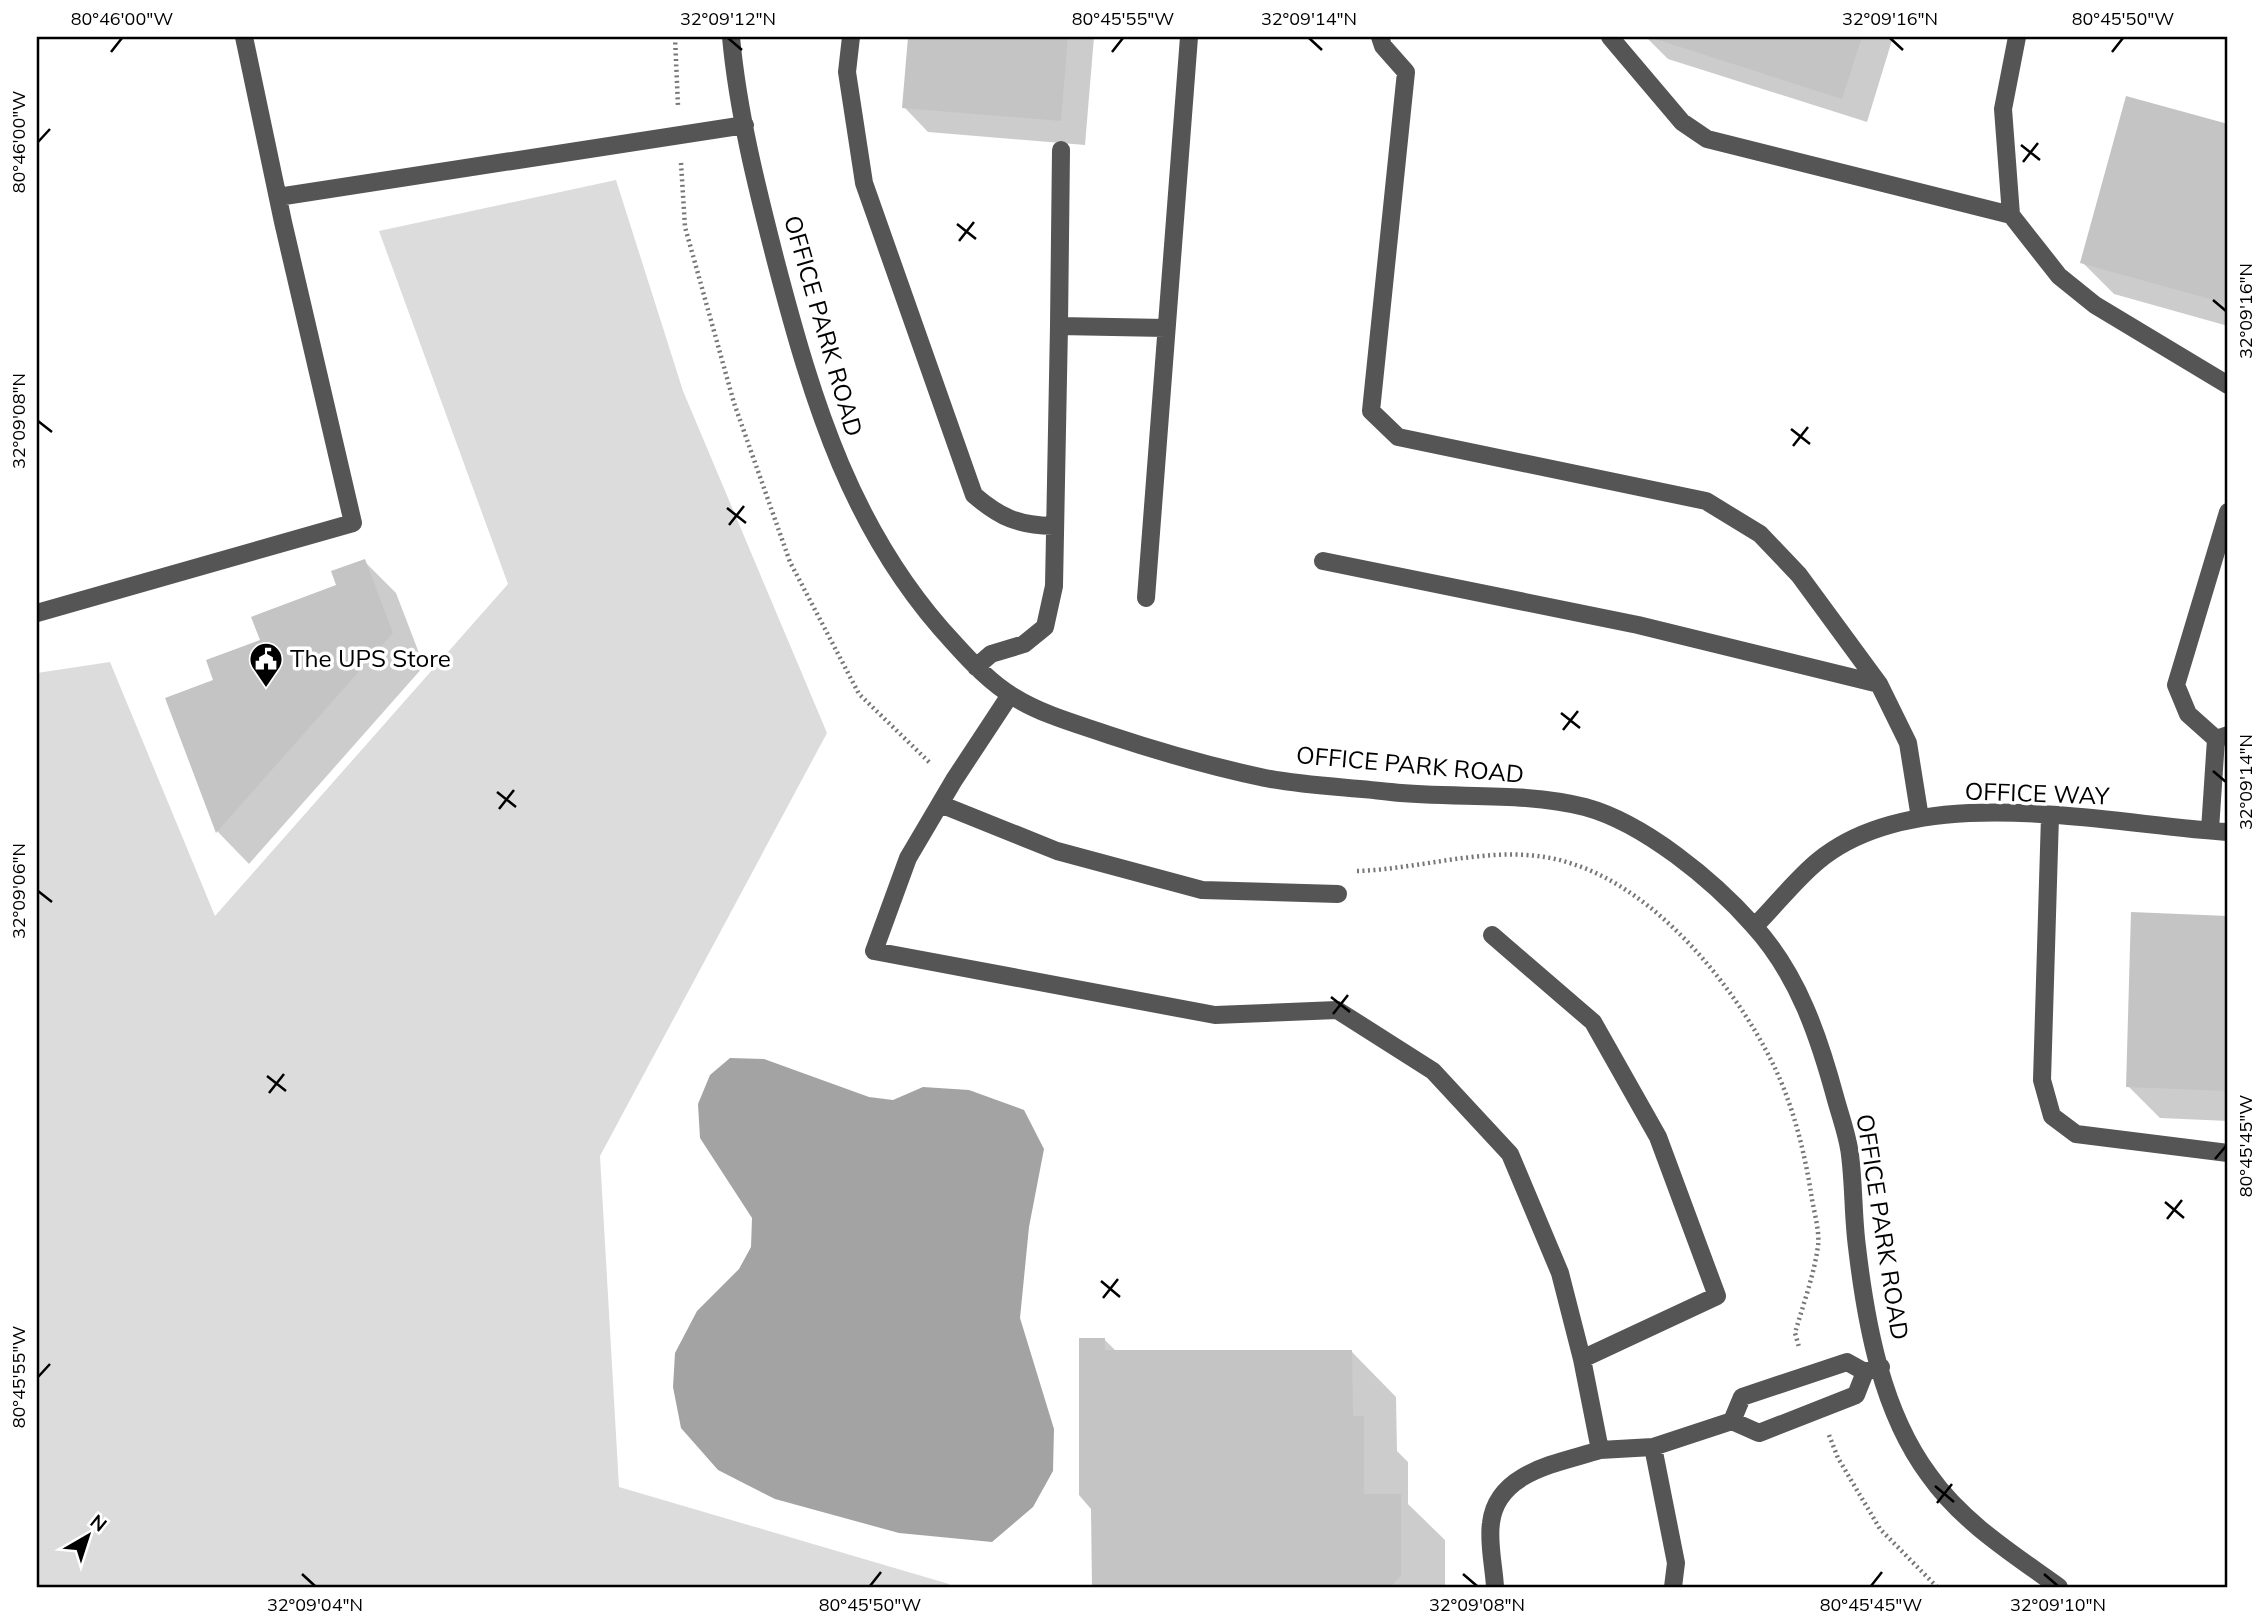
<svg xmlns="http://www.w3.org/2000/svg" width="2265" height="1624" font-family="Mulish,sans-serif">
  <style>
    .green { fill: #dcdcdc }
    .water { fill: #a3a3a3 }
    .shadow { fill: #0003 }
    .building { fill: #c4c4c4 }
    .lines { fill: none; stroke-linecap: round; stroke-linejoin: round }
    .path { stroke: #777; stroke-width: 4.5; stroke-dasharray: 2 3.5; stroke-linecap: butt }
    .minor { stroke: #555; stroke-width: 18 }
    .ticks { fill: none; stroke: #000; stroke-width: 2.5 }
    .labels { text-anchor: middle; stroke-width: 7; stroke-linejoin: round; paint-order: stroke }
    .street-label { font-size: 24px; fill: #000; stroke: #fff }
    .poi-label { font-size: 24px; fill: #000; stroke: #fff; text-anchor: start }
    .neatline { fill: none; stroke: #000; stroke-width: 2.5 }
    .ticks-label { font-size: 18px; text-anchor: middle; fill: #000 }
  </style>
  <rect width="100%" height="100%" fill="#fff"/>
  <path class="green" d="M616,180L683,391L827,733L600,1156L619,1487L949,1584L951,1587H37V673L110,662L215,916L508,584L379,231Z"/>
  <path class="water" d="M730,1058L764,1059L869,1097L893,1100L923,1087L969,1090L1024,1110L1044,1149L1029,1227L1020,1318L1054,1429L1053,1471L1033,1507L992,1542L899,1533L775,1499L718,1470L681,1428L673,1387L675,1353L697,1311L739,1269L751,1247L752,1218L700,1138L698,1104L710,1075Z"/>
  <path class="shadow" d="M910,37H1094L1085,145L928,132L904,107Z
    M1646,37H1893L1867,122L1668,59Z
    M2127,98L2228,126V326L2114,294L2082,262Z
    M364,561L396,593L424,666L249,864L218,832L167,699L216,681L262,641L338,586Z
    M2133,914L2228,918V1121L2160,1118L2128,1086Z
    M1104,1339L1117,1352H1352L1396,1397L1397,1451L1408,1462V1504L1445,1540V1587H1094L1092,1508Z"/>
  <path class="building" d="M908,37H1068L1061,121L902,108Z
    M1649,37H1862L1842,99Z
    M2126,96L2228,124V304L2080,263Z
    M365,559L393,633L216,833L165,698L213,680L206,660L260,640L251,617L336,585L331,571Z
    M2131,912L2228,916V1091L2126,1087Z
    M1079,1338H1105V1350H1352L1353,1416H1364V1494H1401V1575L1391,1587H1092L1091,1509L1079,1495Z"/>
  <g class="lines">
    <path class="path" d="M675,37L678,106
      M681,163L685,227L734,403L790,562L859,694L930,763
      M1357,871C1428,869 1503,840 1573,864C1657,891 1734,985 1772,1062C1792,1102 1804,1149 1811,1193C1813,1209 1820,1230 1818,1246C1814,1275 1803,1305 1795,1333L1799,1347
      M1829,1435L1838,1458L1880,1529L1937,1587"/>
    <path class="minor" d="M731,37C738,113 757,188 776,262C813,403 852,534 954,643C972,663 991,683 1014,697C1043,715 1077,724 1109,735C1160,752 1213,767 1265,778C1306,786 1349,787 1391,792C1454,799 1523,791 1585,807C1644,823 1713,880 1753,925C1798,974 1819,1037 1836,1100C1841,1118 1848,1137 1850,1155C1854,1186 1853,1217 1857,1247C1866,1324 1882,1412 1929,1475C1962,1522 2013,1554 2059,1587
      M851,37L847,72L864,183L974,495C1001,518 1018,525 1053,526
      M1380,37L1383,46L1406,72L1371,411L1398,437L1706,501L1760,534L1799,575L1879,684
      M1610,37L1682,122L1707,139L2011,215
      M2017,37L2003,109L2011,215L2059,276L2095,305L2228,385
      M278,197L745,125
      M1059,326L1061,150
      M1323,561L1638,625L1879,684L1908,743L1920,818
      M1146,598L1189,37
      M37,613L353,523L283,222L244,37
      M976,667L991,654L1024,644L1045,627L1054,586L1059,326L1166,328
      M1010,695L954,780L908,858L874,951L1215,1015L1337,1010L1433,1071L1510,1154L1560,1273L1582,1359L1717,1296L1658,1137L1593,1022L1492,935
      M2216,739L2188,714L2176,685L2228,512
      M940,804L1057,851L1202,890L1338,894
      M2050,816L2042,1080L2052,1116L2076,1134L2228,1153
      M2210,830L2216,739L2228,735
      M1755,926C1776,905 1795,880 1818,861C1918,778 2109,825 2228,832
      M1582,1359L1600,1450L1653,1447L1732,1421
      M1865,1372L1856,1395L1759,1433L1732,1421L1742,1397L1847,1362L1865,1372L1881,1367
      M1653,1447L1676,1563L1673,1587
      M1495,1587C1494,1567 1488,1543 1491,1523C1497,1471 1560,1463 1600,1450"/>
  </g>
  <path class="ticks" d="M728,38L742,50M1309,38L1322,50M1890,38L1903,50M111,52L122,38M1112,52L1123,38M2112,52L2123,38M38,142L50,129M2021,145L2040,160M2023,162L2038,143M957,224L976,239M959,241L974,222M2213,300L2226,311M38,421L52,432M1791,429L1810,444M1793,446L1808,427M727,508L746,523M729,525L744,506M1561,713L1580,728M1563,730L1578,711M2213,771L2226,782M497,792L516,807M499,809L514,790M38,891L52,902M1331,997L1350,1012M1333,1014L1348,995M267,1076L286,1091M269,1093L284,1074M2215,1159L2226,1146M2165,1202L2184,1218M2167,1219L2182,1200M1101,1281L1120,1297M1103,1298L1118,1279M38,1377L50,1364M1935,1486L1954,1502M1937,1503L1952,1484M302,1574L315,1586M1463,1574L1477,1586M2044,1574L2058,1586M870,1586L881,1572M1871,1586L1882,1572"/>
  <defs>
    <symbol id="civic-pin" viewBox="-11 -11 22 30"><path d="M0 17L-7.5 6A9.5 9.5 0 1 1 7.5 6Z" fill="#000" stroke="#fff"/><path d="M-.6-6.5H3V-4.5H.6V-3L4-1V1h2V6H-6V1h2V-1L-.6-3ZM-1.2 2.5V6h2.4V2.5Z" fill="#fff"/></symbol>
  </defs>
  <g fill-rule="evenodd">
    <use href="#civic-pin" x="247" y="640" width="38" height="52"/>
  </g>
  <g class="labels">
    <g class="street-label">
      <text transform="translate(823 326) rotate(74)" y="8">OFFICE PARK ROAD</text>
      <text transform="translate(1410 765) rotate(5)" y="8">OFFICE PARK ROAD</text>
      <text transform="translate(2037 794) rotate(2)" y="8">OFFICE WAY</text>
      <text transform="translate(1882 1227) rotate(81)" y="8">OFFICE PARK ROAD</text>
    </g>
    <g class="poi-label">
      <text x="290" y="667">The UPS Store</text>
    </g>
  </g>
  <rect width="2265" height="1624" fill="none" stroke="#ffffff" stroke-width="77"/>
  <g transform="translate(88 1536) rotate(39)" stroke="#ffffff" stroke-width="5" paint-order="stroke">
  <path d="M0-5L12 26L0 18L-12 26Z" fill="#000000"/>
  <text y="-10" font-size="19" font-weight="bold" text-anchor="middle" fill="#000000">N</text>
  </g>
  <rect x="38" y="38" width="2188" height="1548" class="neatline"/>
  <g class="ticks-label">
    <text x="122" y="25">80°46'00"W</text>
    <text x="728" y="25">32°09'12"N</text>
    <text x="1123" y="25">80°45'55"W</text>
    <text x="1309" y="25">32°09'14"N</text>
    <text x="1890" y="25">32°09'16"N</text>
    <text x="2123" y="25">80°45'50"W</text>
    <text transform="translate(19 142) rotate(-90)" y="6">80°46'00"W</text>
    <text transform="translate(2246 311) rotate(-90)" y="6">32°09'16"N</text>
    <text transform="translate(19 421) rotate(-90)" y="6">32°09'08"N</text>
    <text transform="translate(2246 782) rotate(-90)" y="6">32°09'14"N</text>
    <text transform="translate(19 891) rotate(-90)" y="6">32°09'06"N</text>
    <text transform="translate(2246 1146) rotate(-90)" y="6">80°45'45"W</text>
    <text transform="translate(19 1377) rotate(-90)" y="6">80°45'55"W</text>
    <text x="315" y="1611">32°09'04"N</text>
    <text x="870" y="1611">80°45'50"W</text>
    <text x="1477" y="1611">32°09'08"N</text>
    <text x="1871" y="1611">80°45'45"W</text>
    <text x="2058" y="1611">32°09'10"N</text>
  </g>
</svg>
